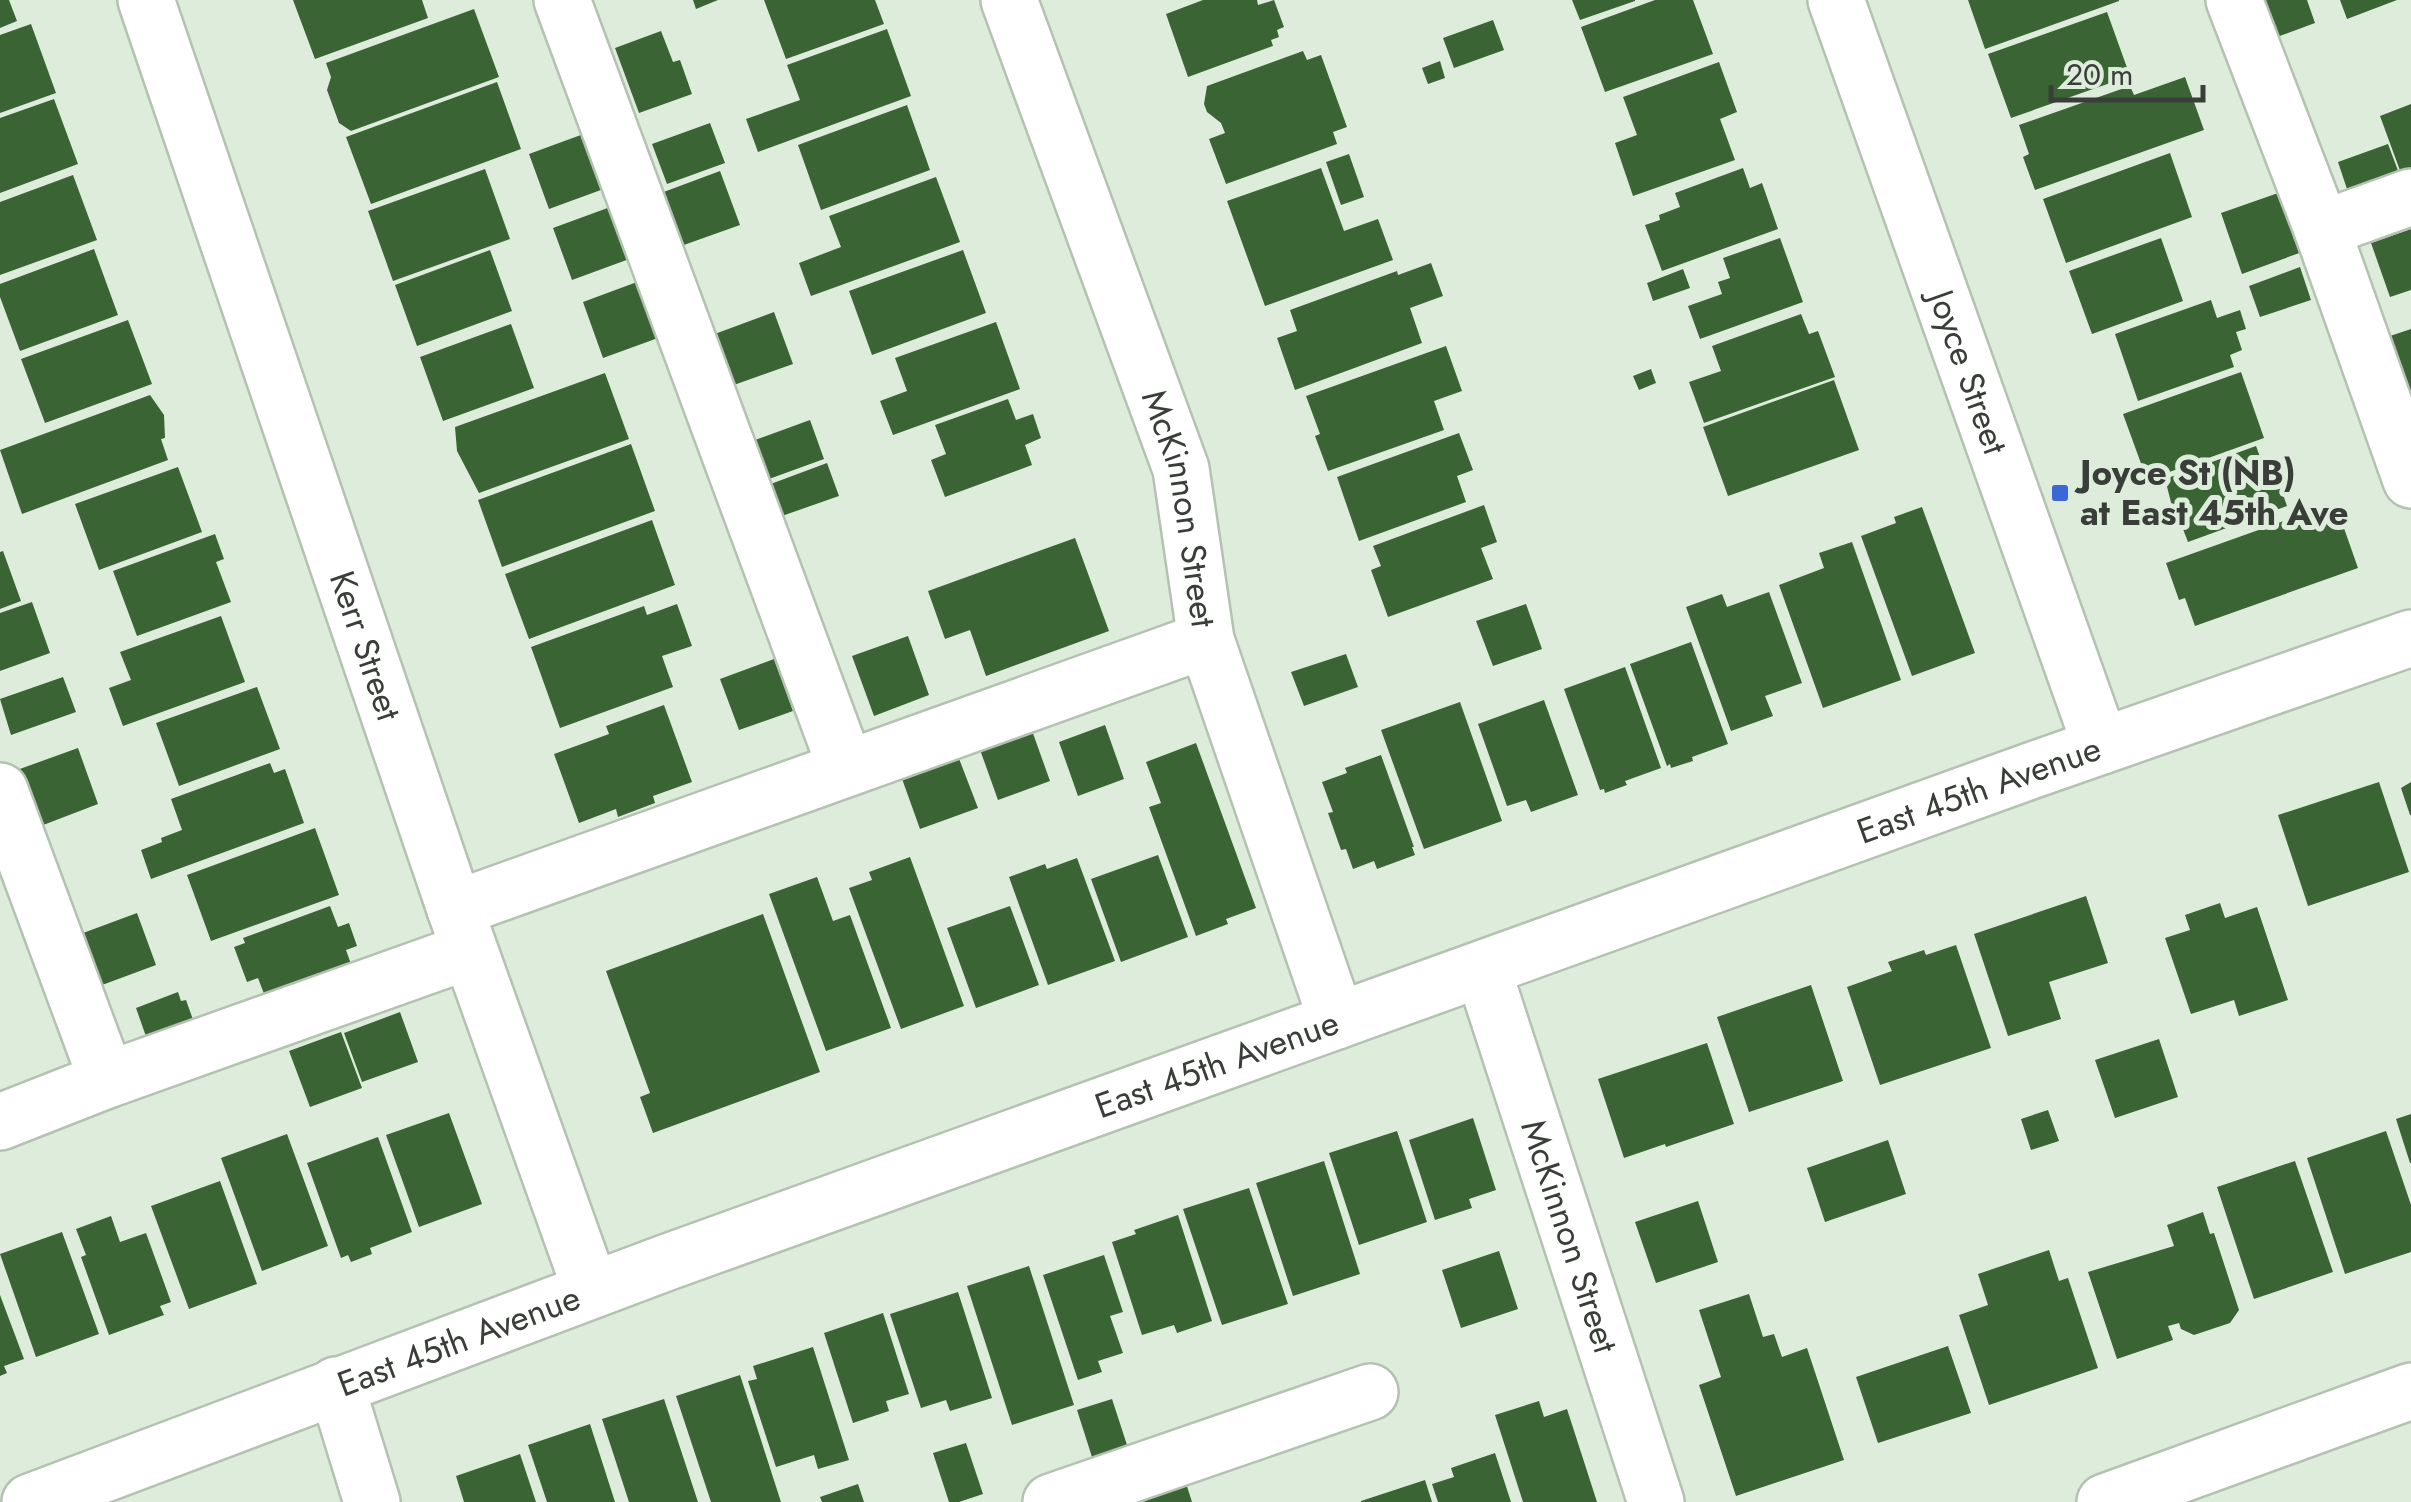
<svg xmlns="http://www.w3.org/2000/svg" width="2411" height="1502" font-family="Jost,sans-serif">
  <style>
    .building { fill: #3a6434 }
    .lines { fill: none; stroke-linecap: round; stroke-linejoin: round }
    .minor-casing { stroke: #b4c2b2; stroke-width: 60 }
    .minor { stroke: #fff; stroke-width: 55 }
    .poi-dot { fill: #3b67d8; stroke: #deecdc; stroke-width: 4 }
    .labels { text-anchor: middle; stroke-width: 10; stroke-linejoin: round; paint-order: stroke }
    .street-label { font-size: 35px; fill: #393e38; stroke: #deecdc }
    .poi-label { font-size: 35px; font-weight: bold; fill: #393e38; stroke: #deecdc; text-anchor: start }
  </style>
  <rect width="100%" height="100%" fill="#deecdc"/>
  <path class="building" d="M0,0H9L17,21L0,28Z
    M293,0H422L428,18L315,59Z
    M693,0H718L696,9Z
    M764,0H875L884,24L786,59Z
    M1203,0H1257L1258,5L1274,0L1284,27L1277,30L1279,37L1271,40L1273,46L1188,77L1166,14Z
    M1572,0H1635V1L1580,20Z
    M1655,0H1693L1713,54L1605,92L1581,27Z
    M1968,0H2119V1L1985,49Z
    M2264,0H2307L2315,23L2277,37Z
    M2340,0H2397L2347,19Z
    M474,9L499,77L351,131L339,123L327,90L331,77L326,63Z
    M2107,12L2130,76L2011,118L1988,54Z
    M1493,20L1504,50L1454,68L1443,38Z
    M31,24L56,93L0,113V35Z
    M887,29L911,96L758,152L746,119L800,100L787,65Z
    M661,31L673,62L680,60L692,94L639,113L615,48Z
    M1303,51L1307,60L1321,55L1347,127L1333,132L1337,144L1226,184L1209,139L1225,133L1221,123L1207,112L1204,104L1207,86Z
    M1440,61L1445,78L1428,84L1422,68Z
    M1719,62L1737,112L1720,119L1735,160L1633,196L1615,143L1637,135L1623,97Z
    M2185,77L2204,130L2035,190L2023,157L2029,154L2019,125L2130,86L2134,95Z
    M497,82L521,149L371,204L346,137Z
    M54,99L78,164L0,193V118Z
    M2411,104V173L2402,176L2380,116Z
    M907,105L930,170L821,210L798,145Z
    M710,123L725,163L667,184L652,144Z
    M589,132L609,187L549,209L529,154Z
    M2388,144L2400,176L2349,195L2338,162Z
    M2170,153L2192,217L2066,263L2043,199Z
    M1349,154L1364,197L1341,205L1326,162Z
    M1321,168L1344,231L1378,219L1393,260L1265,306L1227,201Z
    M1743,168L1750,188L1762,183L1778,229L1662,271L1645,225L1660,220L1659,215L1680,207L1675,193Z
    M485,169L510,239L393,281L368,211Z
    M720,171L740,225L681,246L661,193Z
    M73,175L97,240L0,275V202Z
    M936,177L960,242L811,296L799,263L841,247L829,216Z
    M2281,192L2302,252L2242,274L2221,213Z
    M613,206L632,258L572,280L553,228Z
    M2411,229V290L2390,297L2371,243Z
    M1780,238L1803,302L1700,339L1688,306L1722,294L1718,282L1730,278L1723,258Z
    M2161,238L2183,301L2092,334L2069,271Z
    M94,249L118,315L20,351L0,297V284Z
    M490,250L512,311L417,346L395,285Z
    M963,250L986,313L872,355L849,291Z
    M1431,263L1443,296L1410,308L1422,343L1295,390L1277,338L1297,331L1290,310L1397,271L1398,275Z
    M2300,267L2311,300L2260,317L2249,286Z
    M1683,269L1690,288L1653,301L1647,283Z
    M637,282L658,338L603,358L583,302Z
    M2211,300L2217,318L2240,310L2246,329L2236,332L2242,350L2230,355L2234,367L2138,401L2115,334Z
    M774,312L793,364L731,386L712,335Z
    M1801,314L1809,334L1818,331L1835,377L1704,423L1689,382L1721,371L1712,346Z
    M128,320L152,384L45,423L21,359Z
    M996,322L1020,389L893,435L880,401L907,391L895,358Z
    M511,324L534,388L443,421L420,357Z
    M2411,329V412L2384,338Z
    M1446,346L1462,391L1434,401L1444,430L1328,471L1315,436L1320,434L1306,396Z
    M1651,369L1656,383L1639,390L1633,376Z
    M2241,372L2264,438L2147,480L2123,414Z
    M605,373L629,439L479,493L457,451L455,427Z
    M1834,380L1859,450L1728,496L1703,427Z
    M150,395L164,415L165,438L161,439L168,460L22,514L0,450Z
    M1008,399L1016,420L1033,414L1041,438L1025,445L1032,465L945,497L931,460L946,454L935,425Z
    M810,420L824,459L769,479L755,440Z
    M1459,433L1473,470L1457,476L1466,502L1359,541L1337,477Z
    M631,444L655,511L502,567L478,500Z
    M2256,446L2272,489L2280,486L2287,506L2188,542L2181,524L2178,525L2173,510L2165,479Z
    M827,463L839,496L779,517L768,485Z
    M178,467L202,532L99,570L75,504Z
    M1484,505L1497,542L1481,548L1493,579L1388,617L1371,570L1381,566L1373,546Z
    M1922,507L1975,653L1912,676L1861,536L1896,523L1894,517Z
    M2315,510L2320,522L2339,514L2358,568L2195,626L2185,598L2179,600L2166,563Z
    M652,520L675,585L529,639L505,574Z
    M215,534L224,559L216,562L231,602L137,636L113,571Z
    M1075,538L1109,631L986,676L970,630L945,639L928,591Z
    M1852,542L1901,680L1823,708L1779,585L1824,568L1819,553Z
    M3,551L21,601L0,609V552Z
    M1769,592L1802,683L1765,696L1773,716L1731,731L1686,607L1722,594L1727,607Z
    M32,602L50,653L0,671V613Z
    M677,604L692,646L662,656L673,687L560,728L531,647L644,606L647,615Z
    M1526,604L1542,649L1493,666L1476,621Z
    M221,616L245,682L123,726L109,688L131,680L120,652Z
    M908,636L929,695L874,716L852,656Z
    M1691,642L1728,744L1692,757L1693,761L1671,768L1670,764L1667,766L1630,664Z
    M1346,654L1358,687L1304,706L1291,672Z
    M774,659L793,711L739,730L720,679Z
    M1625,667L1661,768L1625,781L1627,785L1605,793L1604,789L1600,790L1564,689Z
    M63,677L76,712L11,735L0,699Z
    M257,687L280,749L179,786L156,723Z
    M1544,700L1578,795L1531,812L1526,800L1507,806L1478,724Z
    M1460,702L1502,821L1424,849L1381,730Z
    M664,705L692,782L653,796L655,803L618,817L616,809L579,823L554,754L609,734L606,726Z
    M1030,725L1050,781L998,800L978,744Z
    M1105,725L1124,779L1078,796L1059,742Z
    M1196,743L1256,908L1226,919L1228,924L1196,936L1149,807L1161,803L1146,762Z
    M78,748L98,804L38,827L17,770Z
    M1381,755L1414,847H1412L1415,855L1377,869L1374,861L1353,869L1346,849L1341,850L1328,813L1333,812L1322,782L1347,773L1345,768Z
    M958,756L978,808L920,829L901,776Z
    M270,763L274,773L285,769L304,823L151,879L141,850L162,842L161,838L182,830L171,799Z
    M2379,782L2409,872L2308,906L2278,815Z
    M2411,782V815H2410L2401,788Z
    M315,828L339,895L211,941L187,875Z
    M1158,855L1188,937L1121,962L1091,879Z
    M910,857L964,1006L901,1029L849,888L872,880L869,872Z
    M1077,858L1115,961L1048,985L1009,877L1045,864L1047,869Z
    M817,877L833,921L850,915L891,1028L826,1051L769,894Z
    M2086,896L2108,963L2049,982L2061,1019L2008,1036L1974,934Z
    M2220,903L2225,918L2257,907L2288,1000L2239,1016L2234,1000L2191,1014L2165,938L2190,930L2185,915Z
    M330,906L338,927L349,923L357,946L346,950L352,967L266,999L258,978L247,982L234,947L245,943L243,938Z
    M1010,906L1039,985L976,1008L947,928Z
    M137,913L156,965L94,988L75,936Z
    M763,914L820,1072L653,1133L640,1097L650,1093L606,971Z
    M1956,945L1991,1048L1880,1085L1847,987L1892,971L1888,962L1924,950L1926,955Z
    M1811,985L1843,1081L1749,1112L1717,1017Z
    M178,992L181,1001L186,1000L196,1028L149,1045L136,1008Z
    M400,1012L418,1062L362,1082L344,1033Z
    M341,1032L362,1088L310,1107L289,1051Z
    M2159,1039L2178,1097L2115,1118L2095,1060Z
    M1707,1043L1734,1124L1666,1147L1665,1144L1624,1158L1598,1079Z
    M2048,1110L2059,1141L2031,1150L2021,1119Z
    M449,1113L482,1204L419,1227L386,1135Z
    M2411,1114V1163H2410L2396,1119Z
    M1473,1118L1496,1190L1469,1199L1472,1208L1435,1220L1409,1140Z
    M1397,1131L1427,1222L1359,1245L1329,1153Z
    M2386,1131L2411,1205V1252L2345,1274L2307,1158Z
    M287,1134L328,1246L262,1271L221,1158Z
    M378,1137L412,1232L370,1248L372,1254L351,1262L348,1255L341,1258L307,1163Z
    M1888,1140L1906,1194L1825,1222L1807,1168Z
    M1324,1161L1360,1274L1293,1296L1256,1183Z
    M2295,1161L2333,1272L2254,1299L2217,1187Z
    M220,1181L257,1284L189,1309L151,1206Z
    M1249,1188L1288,1304L1222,1325L1183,1209Z
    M1698,1201L1718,1262L1656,1283L1635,1222Z
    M2203,1212L2210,1234L2214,1233L2239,1310L2230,1323L2194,1335L2181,1329L2179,1323L2168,1326L2173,1340L2117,1359L2088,1272L2174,1246L2167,1225Z
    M1178,1215L1212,1321L1177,1333L1174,1325L1142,1335L1112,1242L1136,1234L1134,1230Z
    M111,1216L120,1242L146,1233L171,1302L160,1306L164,1315L109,1335L81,1257L86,1255L76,1229Z
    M62,1232L99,1334L36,1357L0,1254Z
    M2049,1250L2059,1281L2068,1278L2098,1368L1989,1405L1959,1315L1988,1305L1978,1274Z
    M1499,1251L1518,1309L1461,1328L1442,1270Z
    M1104,1255L1123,1312L1110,1316L1123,1353L1098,1361L1102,1372L1078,1380L1043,1275Z
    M1029,1266L1074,1405L1012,1425L967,1286Z
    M958,1292L992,1398L950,1411L946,1400L921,1408L890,1314Z
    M1749,1294L1763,1337L1774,1334L1782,1357L1807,1348L1844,1460L1736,1496L1699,1385L1721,1377L1699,1310Z
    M0,1295L24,1359L4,1366L7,1373L0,1376Z
    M883,1313L909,1394L886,1401L889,1411L853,1423L824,1333Z
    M1948,1346L1971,1413L1878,1443L1856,1377Z
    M813,1347L849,1460L818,1469L814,1455L776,1467L748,1381L757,1379L753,1366Z
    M740,1375L781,1502H711L676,1396Z
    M664,1399L698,1502H629L602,1419Z
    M1112,1399L1127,1445L1092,1457L1077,1410Z
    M1539,1401L1544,1417L1567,1409L1597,1502H1523L1495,1415Z
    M590,1424L615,1502H547L528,1445Z
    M966,1443L983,1494L959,1502H949L933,1453Z
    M1495,1453L1511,1502H1438L1432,1484L1454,1477L1451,1468Z
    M520,1454L536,1502H464L456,1476Z
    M1185,1480L1192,1502H1131Z
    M1425,1480L1432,1502H1361V1501Z
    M858,1484L864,1502H822L820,1497Z"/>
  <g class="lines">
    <defs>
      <g id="minor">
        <path id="s1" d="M146,0L455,909L591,1290"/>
        <path d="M562,0L846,768"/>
        <path id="s2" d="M1009,0L1181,469L1206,640L1337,1021"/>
        <path id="s3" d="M1836,0L2101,746"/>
        <path d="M2234,0L2322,229L2411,480"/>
        <path d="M2322,229L2411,197"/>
        <path d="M0,791L107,1080"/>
        <path d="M455,909L1206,640"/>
        <path id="s4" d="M1483,970L1656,1502"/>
        <path d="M0,1122L107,1080L469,951"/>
        <path d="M336,1385L372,1502"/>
        <path id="s5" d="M30,1502L665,1263L2033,770L2411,638"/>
        <path d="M1051,1502L1370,1392"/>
        <path d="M2105,1502L2411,1391"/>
      </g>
    </defs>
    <use href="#minor" class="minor-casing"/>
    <use href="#minor" class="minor"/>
  </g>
  <rect class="poi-dot" x="2050" y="483" width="20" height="20" rx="5"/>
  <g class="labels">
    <g class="street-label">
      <text dy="12" stroke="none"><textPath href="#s3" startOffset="395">Joyce Street</textPath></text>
      <text dy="12" stroke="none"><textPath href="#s2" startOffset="538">McKinnon Street</textPath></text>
      <text dy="12" stroke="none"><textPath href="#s1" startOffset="682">Kerr Street</textPath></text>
      <text dy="12" stroke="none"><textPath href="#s5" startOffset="2075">East 45th Avenue</textPath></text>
      <text dy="12" stroke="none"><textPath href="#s5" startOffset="1265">East 45th Avenue</textPath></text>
      <text dy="12" stroke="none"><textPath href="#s4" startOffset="280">McKinnon Street</textPath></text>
      <text dy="12" stroke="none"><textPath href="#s5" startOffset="458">East 45th Avenue</textPath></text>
    </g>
    <g class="poi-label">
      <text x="2080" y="485">Joyce St (NB)<tspan x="2080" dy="40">at East 45th Ave</tspan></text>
    </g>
  </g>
  <path d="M2051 85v15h152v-15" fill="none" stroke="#393e38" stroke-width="5"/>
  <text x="2066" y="85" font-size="30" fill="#393e38" stroke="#deecdc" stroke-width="8" paint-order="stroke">20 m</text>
</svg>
